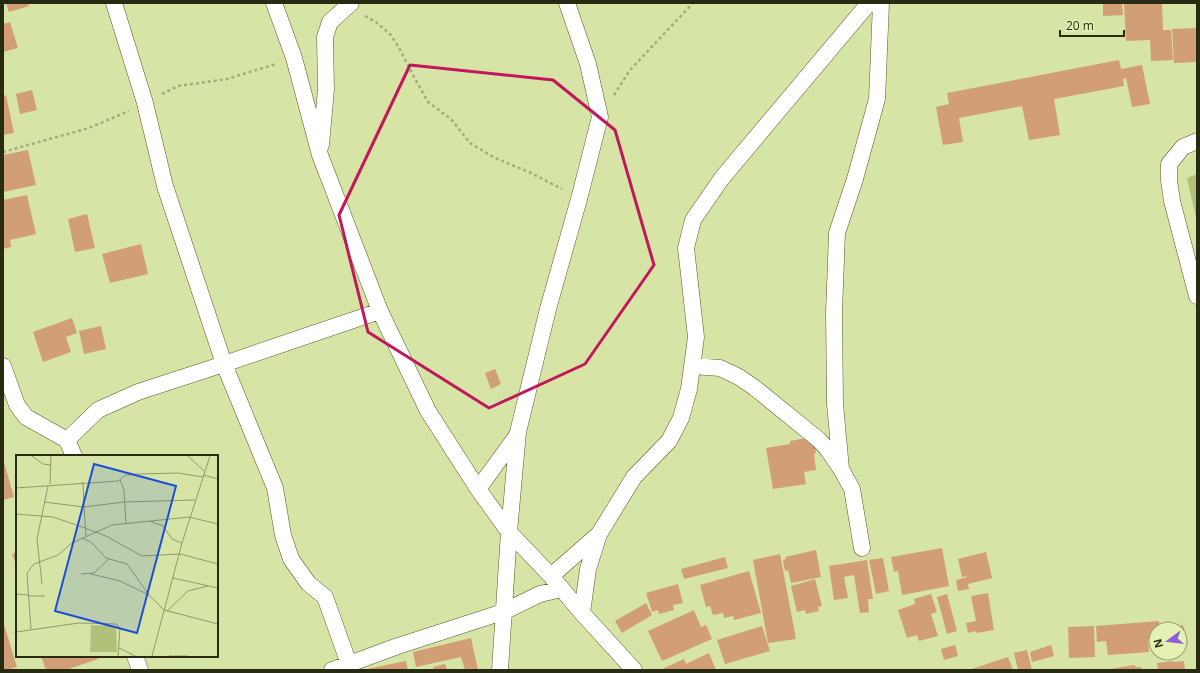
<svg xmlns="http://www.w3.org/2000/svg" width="1200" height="673" font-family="'Open Sans',sans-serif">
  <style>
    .green { fill: #b2c179 }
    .building { fill: #d29e76 }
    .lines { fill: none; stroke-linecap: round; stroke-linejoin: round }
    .street-casing { stroke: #535e23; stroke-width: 17 }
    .path { stroke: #a1ac79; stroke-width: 2.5; stroke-dasharray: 3 3; stroke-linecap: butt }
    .street { stroke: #fff; stroke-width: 16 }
    .marked { fill: none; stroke: #c2185b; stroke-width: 3; stroke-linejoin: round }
    .inset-road { fill: none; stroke: #909a6b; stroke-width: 1 }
    .view { fill: #1d4ed8; fill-opacity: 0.15; stroke: #1d4ed8; stroke-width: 2 }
    .inset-edge { fill: none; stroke: #262b12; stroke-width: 2 }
  </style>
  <rect width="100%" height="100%" fill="#d6e4a6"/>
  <path class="green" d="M1197,174V222L1187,178Z"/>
  <path class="building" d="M6,3H28L29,6L9,12Z
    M1103,3H1122L1123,15L1103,16Z
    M1124,3H1162L1163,30H1171L1173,60L1151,61L1150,40L1126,41Z
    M10,22L18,48L3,52V24Z
    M1197,28V62L1174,63L1172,29Z
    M1119,60L1121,69L1142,65L1150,104L1132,107L1126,78L1123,79L1124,86L1054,99L1060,135L1029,140L1022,106L959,118L963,142L943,145L936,107L949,104L947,93Z
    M32,90L37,110L20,114L16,94Z
    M6,95L14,133L3,135V96Z
    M28,150L36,185L3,192V155Z
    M27,195L36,234L10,240L11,247L3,249V200Z
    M87,214L95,248L75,252L68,219Z
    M141,244L148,274L110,283L102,254Z
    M72,318L77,333L66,337L71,352L43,362L33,332Z
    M101,326L106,349L84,354L79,331Z
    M495,369L501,384L491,389L485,373Z
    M813,437L816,453L814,454L816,470L804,472L806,484L773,489L766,448L790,444V441Z
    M3,459L14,497L3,500Z
    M942,548L949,586L902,595L898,571L894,572L891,557Z
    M816,550L821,577L791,583L788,570L785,571L783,560L786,559L785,557Z
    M17,552V567L12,554Z
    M986,552L992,578L968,584L969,589L958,591L956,580L967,577L966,576L962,577L958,559Z
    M780,554L796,639L768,643L753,560Z
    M725,557L728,568L684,579L681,569Z
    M883,558L889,591L876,594L869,560Z
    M867,560L873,599H868L869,612L860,613L854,575L844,577L848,598L834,600L829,566Z
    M749,571L761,613L734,620L733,616L724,618L723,613L713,615L710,606L706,607L700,585Z
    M815,579L822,606L818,607L819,611L806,614L805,610L797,612L791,586Z
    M678,584L683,603L673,605L674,610L659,614L658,610L652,612L646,593Z
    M988,593L994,630L977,633L976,631L968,633L966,623L976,621L971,596Z
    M931,594L937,612L931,614L938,636L919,641L917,635L907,638L898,610L915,604L914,599Z
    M947,594L957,631L947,634L937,597Z
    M646,603L652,615L622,633L615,621Z
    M694,610L701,627L706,625L712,639L662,661L648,631Z
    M3,621L17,667L7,670H3Z
    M1159,621V629H1156V639L1148,640L1149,652L1108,655L1106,641L1097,642L1096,626Z
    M1183,625L1188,644L1180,646V629L1169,628Z
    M762,626L770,651L725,664L717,640Z
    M1094,626L1095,657L1069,658L1068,627Z
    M471,638L478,670H465L461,657L416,667L413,652Z
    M955,645L958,656L944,660L941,649Z
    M1051,645L1054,656L1032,662L1030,652Z
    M1027,650L1032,670H1018L1014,653Z
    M709,653L716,670H660L684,659L686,664Z
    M41,656H97L98,659L66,670H46Z
    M1008,657L1013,670H969Z
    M406,661L408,670H367V669Z
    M1173,661V662L1184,661L1185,670H1158L1157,663Z
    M445,664L447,670H434L433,667Z
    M1135,665V667H1141L1142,670H1109V669Z"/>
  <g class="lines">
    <defs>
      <path id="street" d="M114,3L145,103L165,186L224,364L275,488L283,535L291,559L308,583L325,597L349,664L398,646L503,612L540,594L562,589
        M274,3L294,58L320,155L380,311L428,411L478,489L509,532L551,576L582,613L634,670
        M1197,141L1183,147L1169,164V180L1172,201L1197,296
        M321,145L326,89L325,37L330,22L351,3
        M3,366L17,405L26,417L67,440L74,456
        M693,366L720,368L739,377L755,388L819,440L828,450L841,469L852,489L862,548
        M67,440L98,410L138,392L224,364L380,311
        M841,469L835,404L834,313L837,233L855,179L877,99L881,3
        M478,489L518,434
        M551,576L599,534
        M582,613L588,569L599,534L634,477L669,441L681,418L689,389L696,337L686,248L693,220L722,178L869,3
        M135,656L140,670
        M332,670L349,664L350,670
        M500,670L509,532L518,432L548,309L579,199L600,117L588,64L567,3"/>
    </defs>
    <use href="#street" class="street-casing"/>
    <path class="path" d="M365,16L376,22L391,35L399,48L414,77L428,102L451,119L470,143L493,157L531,173L562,189
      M162,94L178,86L227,79L276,64
      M614,95L630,70L693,3
      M3,152L89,128L129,111"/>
    <use href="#street" class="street"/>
  </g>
  <path class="marked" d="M410,65L553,80L615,130L654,265L585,364L489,408L368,332L339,215Z"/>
  <g transform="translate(16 455)">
    <rect width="202" height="202" fill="#d6e4a6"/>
    <path d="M75,170L100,171L101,197H74Z" fill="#b2c179"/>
    <path class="inset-road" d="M16,1L27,9L35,10M172,1L188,16M187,20L202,24M104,25L108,35L110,68M34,29L35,1M0,33L102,26L110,20L122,19L162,18L187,22M28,47L68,52L67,27M0,59L37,62L69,73L90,81L126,101L164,99L202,109M133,66L147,71L156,84L166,88M70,81L68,52L108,47L179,45M66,83L75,87L90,103L111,109L133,140L148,155L202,169M65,119L78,118L93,104M75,119L104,126L133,140M157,123L202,133M26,129L21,84L32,31M0,139L12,140M12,141H29M151,156L172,136L192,131M15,174L11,118L18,109L42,100L56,88L96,70L173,62L202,69M0,177L63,168L100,169L104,173L102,201M103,193L119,201M136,201L166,88L194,1M153,201H172"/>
    <path class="view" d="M78,9L160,31L121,178L39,156Z"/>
    <rect width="202" height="202" class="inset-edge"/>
  </g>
  <rect width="1200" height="673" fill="none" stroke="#262b12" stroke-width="8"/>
  <g transform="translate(1168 641) rotate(255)"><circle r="19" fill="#e3f1b2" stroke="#97a272"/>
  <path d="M0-3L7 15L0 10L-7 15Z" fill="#8c5ed8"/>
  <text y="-6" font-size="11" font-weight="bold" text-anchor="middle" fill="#262b12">N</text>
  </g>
  <path d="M1060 30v6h64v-6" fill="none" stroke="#262b12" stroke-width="2"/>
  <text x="1066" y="30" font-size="12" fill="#262b12" stroke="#e3f1b2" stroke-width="3" paint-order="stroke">20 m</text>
</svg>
